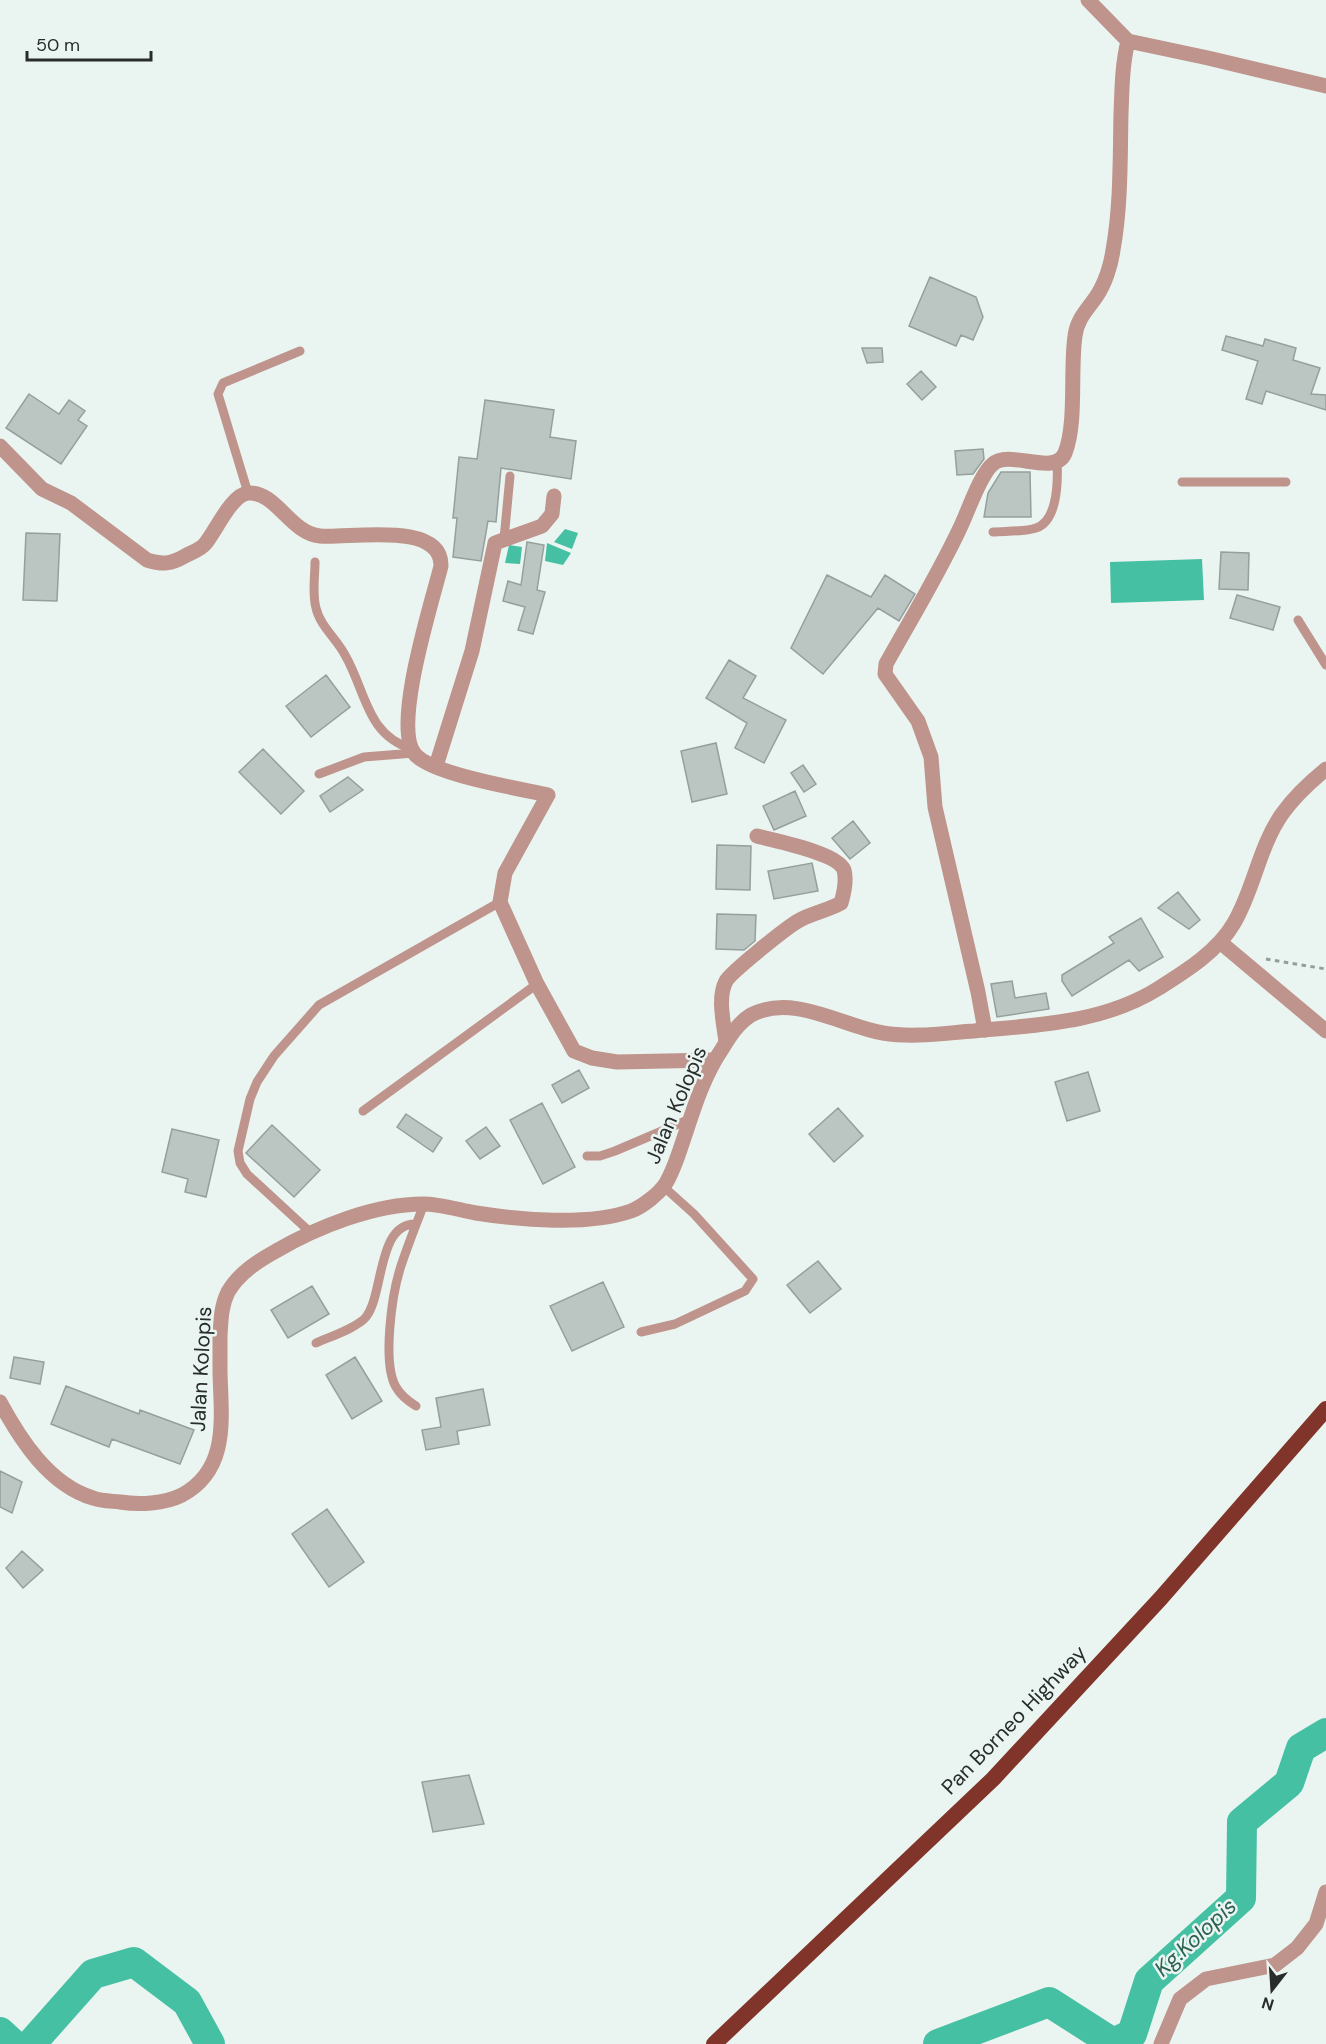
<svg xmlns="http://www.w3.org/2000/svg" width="1326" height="2044" font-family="'DM Sans',sans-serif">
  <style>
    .water { fill: #46c0a3 }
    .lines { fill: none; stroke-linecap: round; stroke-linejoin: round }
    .river { stroke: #46c0a3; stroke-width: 30 }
    .building { fill: #bbc6c2; stroke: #959f9c; stroke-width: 1.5 }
    .path { stroke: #959d9a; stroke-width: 3; stroke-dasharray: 4.5 4.5; stroke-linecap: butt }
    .service { stroke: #be948c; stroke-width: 9 }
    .minor { stroke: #be948c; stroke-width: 15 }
    .tertiary { stroke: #be948c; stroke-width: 15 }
    .trunk { stroke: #80342a; stroke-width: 16 }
    .labels { text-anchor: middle; stroke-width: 5; stroke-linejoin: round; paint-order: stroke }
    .street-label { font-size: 21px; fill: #282c2b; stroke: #eaf5f1 }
    .water-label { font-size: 22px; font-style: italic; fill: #2f6154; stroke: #eaf5f1 }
  </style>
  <rect width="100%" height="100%" fill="#eaf5f1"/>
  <path class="water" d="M565,529L578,533L572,549L554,542Z
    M547,543L571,553L563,565L545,561Z
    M509,545L522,547L520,564L505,563Z
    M1202,559L1204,600L1111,603L1110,562Z"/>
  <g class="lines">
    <path class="river" d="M0,2032L13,2044
      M31,2044L93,1974L134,1962L187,2002L210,2044
      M938,2044L1049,2002L1113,2043L1132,2034L1149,1981L1241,1898L1242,1822L1289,1783L1301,1748L1326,1733"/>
  </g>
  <path class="building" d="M930,277L976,297L983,317L973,340L961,335L956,346L909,326Z
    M1226,336L1263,346L1265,339L1296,348L1293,360L1320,368L1311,394L1326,395V410L1266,391L1262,404L1246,399L1258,361L1222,350Z
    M862,348H882L883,362L867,363Z
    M921,371L936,387L922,400L907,384Z
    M29,394L59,414L69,400L85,411L78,420L87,426L61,464L6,428Z
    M485,400L554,410L550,437L576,441L571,479L501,468L496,522L488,521L481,561L453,557L457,518H453L459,457L477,459Z
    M983,449L984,459L973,474L957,475L955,451Z
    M1001,472H1030L1031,517H984L988,493Z
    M26,533L60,534L57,601L23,600Z
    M527,542L544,545L537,590L545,592L533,634L518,630L525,607L503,601L508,581L521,585Z
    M1221,552L1249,553L1248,590L1219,589Z
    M827,575L871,597L885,575L915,594L899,621L878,608L823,674L791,648Z
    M1237,595L1280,607L1273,630L1230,618Z
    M729,660L756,676L743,698L786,720L764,763L735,748L747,723L706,698Z
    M326,675L350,707L311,737L286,706Z
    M716,743L727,794L692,802L681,751Z
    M263,749L304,791L281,814L239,772Z
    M803,765L816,784L804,792L791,773Z
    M348,777L363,790L330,812L320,796Z
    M795,791L806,816L774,830L763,806Z
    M853,821L870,843L850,859L832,838Z
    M717,845L751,846L750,890L716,889Z
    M812,863L818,891L774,899L768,871Z
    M1178,892L1200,920L1189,929L1158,908Z
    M717,914L756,915L755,941L744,950L716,949Z
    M1141,918L1163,957L1139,971L1129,960L1072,996L1062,981V975L1114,943L1109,937Z
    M1012,981L1015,998L1046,993L1049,1009L997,1017L991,984Z
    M579,1070L589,1088L562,1103L552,1085Z
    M1088,1072L1100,1111L1067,1121L1055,1082Z
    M542,1103L575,1167L543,1184L510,1120Z
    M838,1108L863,1136L834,1162L809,1134Z
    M406,1114L442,1138L433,1152L397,1127Z
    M272,1125L320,1170L294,1197L246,1153Z
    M486,1127L500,1146L480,1159L466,1141Z
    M172,1129L219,1140L206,1197L185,1192L188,1179L162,1172Z
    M818,1261L841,1289L810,1313L787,1285Z
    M603,1282L624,1327L572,1351L550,1306Z
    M312,1286L329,1314L288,1338L271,1310Z
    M14,1357L44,1362L40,1384L10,1378Z
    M355,1357L382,1401L352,1419L326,1375Z
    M66,1386L139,1414L140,1410L194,1430L180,1464L112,1439L109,1447L51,1424Z
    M483,1389L490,1425L457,1431L459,1444L426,1450L422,1430L441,1427L436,1398Z
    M0,1471L22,1482L12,1513L0,1507Z
    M327,1509L364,1562L329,1587L292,1534Z
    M22,1551L43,1570L23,1588L6,1568Z
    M469,1775L484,1824L433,1832L422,1782Z"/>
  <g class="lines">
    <path class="path" d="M1266,959L1326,969"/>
    <path class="service" d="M1182,482H1286
      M248,493L218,394L223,383L300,351
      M993,532C1006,531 1024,532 1036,528C1058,521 1058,480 1057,462
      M504,539L510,476
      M315,562C315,577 312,594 316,608C320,626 337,639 345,655C366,691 366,735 412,749
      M1298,620L1326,665
      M319,774L364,757L414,753
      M363,1111L537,984
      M587,1156H600L615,1151L690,1119
      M310,1232L247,1174L240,1163L238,1151L250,1099L257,1082L274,1056L319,1005L500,902
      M641,1332L675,1324L745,1291L753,1279L694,1214L664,1187
      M316,1343C329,1337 357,1328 366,1317C384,1294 377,1223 416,1224
      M416,1406C408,1401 401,1396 396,1387C382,1363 392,1295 400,1269C407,1247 416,1225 424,1204"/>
    <path class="minor" d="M1088,0L1128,41L1208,58L1326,86
      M0,446L42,489L71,503L147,560C163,565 171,564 185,556C192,552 200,550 205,544C216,531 231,495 248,493C276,491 290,533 320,536C348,539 442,520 441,566C432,602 393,724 414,753C428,774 522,789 548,795L505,873L500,902L537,984L574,1051L592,1058L617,1062L714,1060
      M436,766L472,651L495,543L542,526L552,514L554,496
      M1220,942L1326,1031
      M985,1030L978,992L935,807L931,757L918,721L885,674L886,664C911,619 938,575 960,528C968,512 980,474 993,464C1010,449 1055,477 1065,453C1077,423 1070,370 1075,336C1077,319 1087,310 1096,297C1105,284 1111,265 1113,250C1121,206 1120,159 1121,114C1122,89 1122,65 1128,41
      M726,1042C724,1024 717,998 726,981C731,972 786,928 798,921C811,913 827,911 841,903C844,893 847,881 844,870C838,853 775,841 757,836
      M1161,2044L1180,1999L1206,1979L1275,1965L1297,1948L1316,1924L1326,1892"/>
    <path class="tertiary" d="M0,1402C20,1439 49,1485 93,1498C101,1501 111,1501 120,1502C139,1505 164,1504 182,1495C230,1469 221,1417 220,1372C220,1360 220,1348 220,1336C221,1320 221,1306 228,1292C239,1273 258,1261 276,1251C317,1227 375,1204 423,1204C440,1204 459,1210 476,1213C520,1220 588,1226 631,1211C642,1207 660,1193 666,1183C675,1168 680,1149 686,1132C695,1104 705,1074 722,1049C730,1036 738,1023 751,1015C793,993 842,1026 883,1033C913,1038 945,1033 974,1031C1037,1025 1104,1023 1159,988C1186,971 1218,951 1234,923C1254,889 1259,847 1282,814C1294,797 1310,782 1326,769"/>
    <path class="trunk" d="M714,2044L993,1779L1161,1598L1326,1409"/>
  </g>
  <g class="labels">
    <g class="street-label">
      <text transform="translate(676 1105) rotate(-67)" y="7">Jalan Kolopis</text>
      <text transform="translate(201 1369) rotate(-87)" y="7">Jalan Kolopis</text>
      <text transform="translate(1014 1720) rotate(-46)" y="7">Pan Borneo Highway</text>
    </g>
    <g class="water-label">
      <text transform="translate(1195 1937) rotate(-43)" y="8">Kg.Kolopis</text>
    </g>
  </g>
  <g transform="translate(1272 1990) rotate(197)" stroke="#eaf5f1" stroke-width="4.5" paint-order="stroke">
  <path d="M0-4.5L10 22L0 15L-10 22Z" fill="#282c2b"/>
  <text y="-9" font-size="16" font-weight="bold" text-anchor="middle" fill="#282c2b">N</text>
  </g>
  <path d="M27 51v9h124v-9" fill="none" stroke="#282c2b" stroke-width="3"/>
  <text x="36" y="51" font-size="18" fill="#282c2b" stroke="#eaf5f1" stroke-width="4.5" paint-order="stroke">50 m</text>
</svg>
